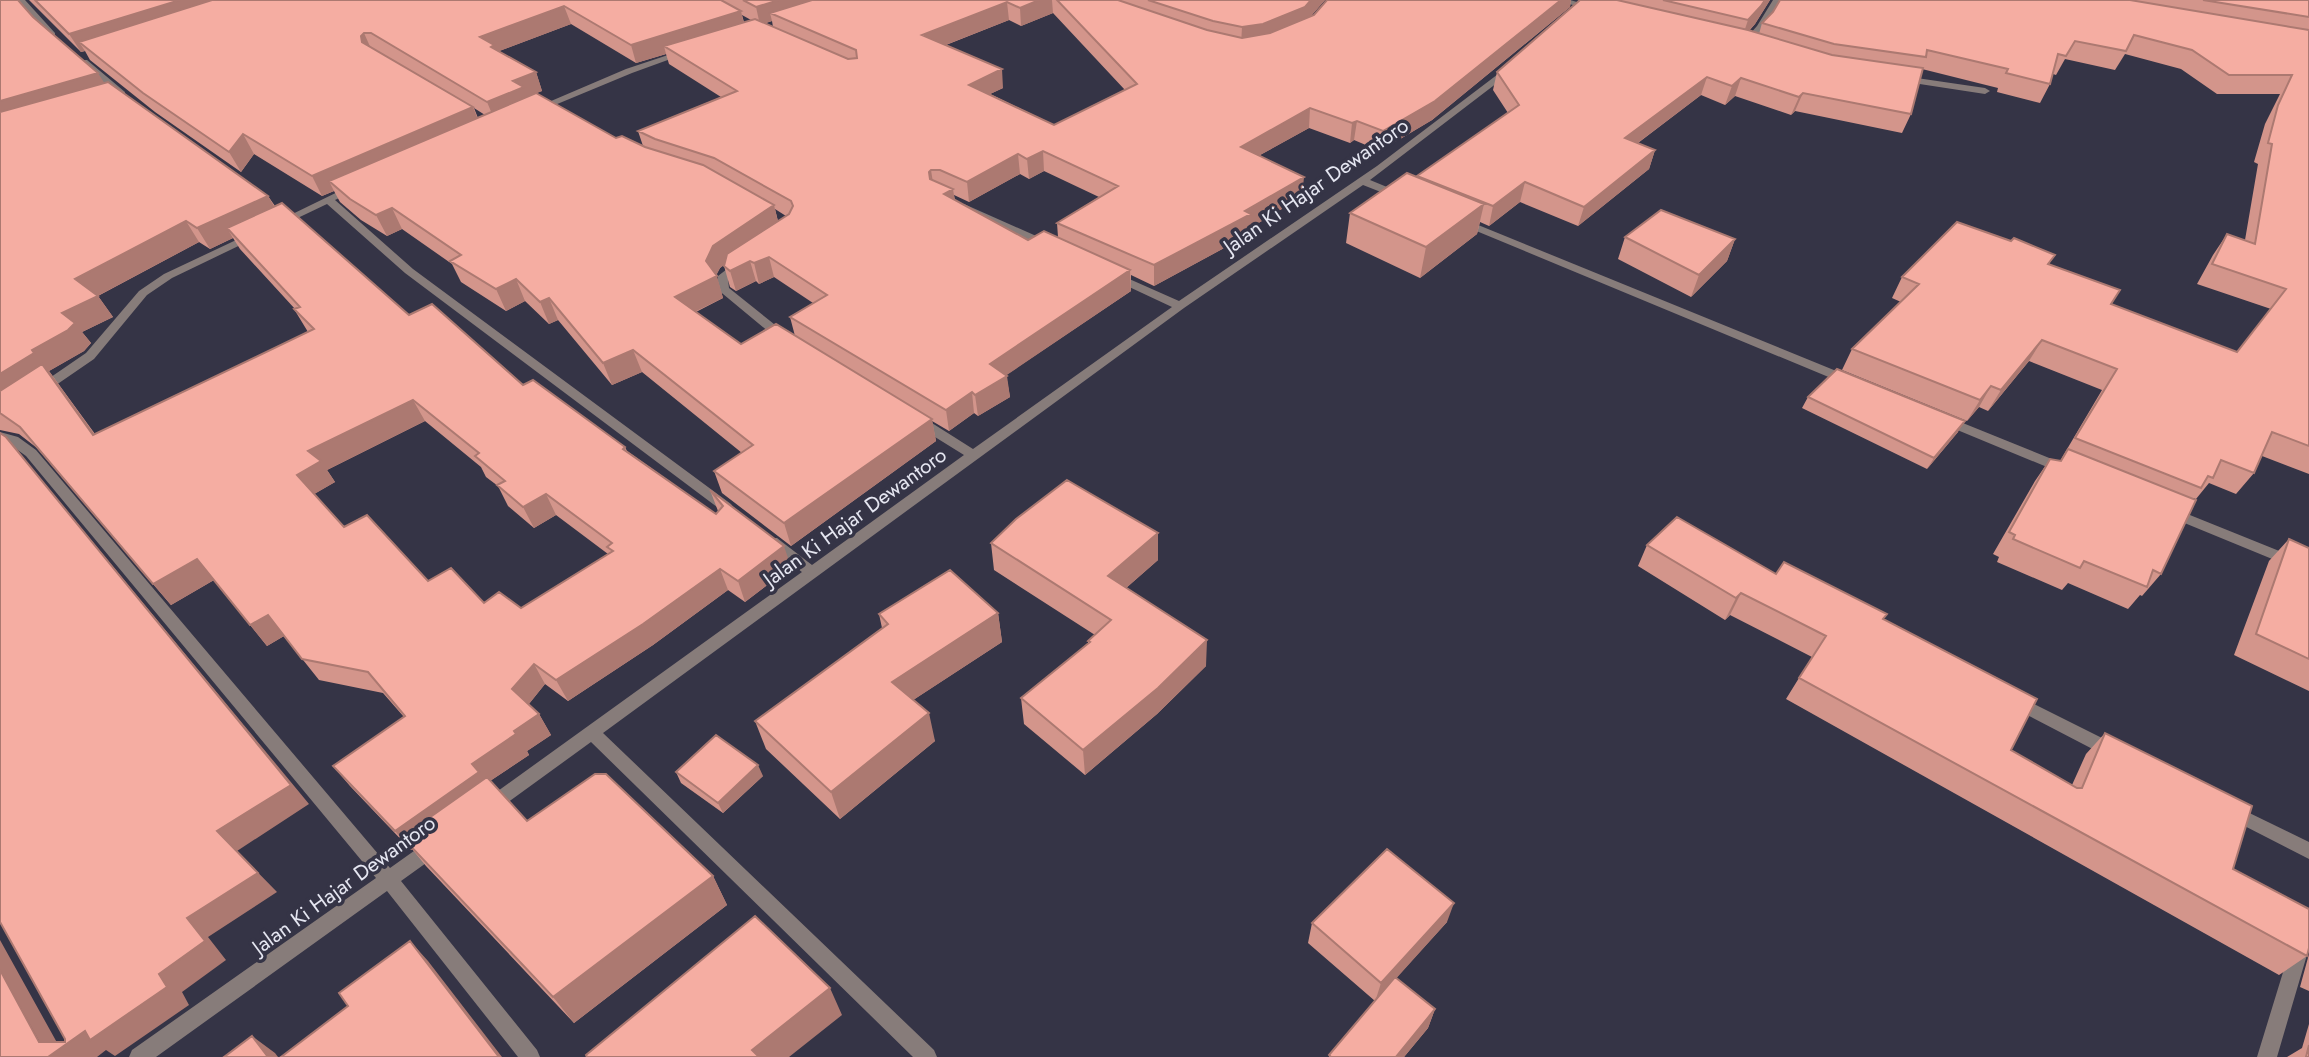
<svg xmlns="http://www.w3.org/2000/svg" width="2309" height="1057" font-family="Jost,sans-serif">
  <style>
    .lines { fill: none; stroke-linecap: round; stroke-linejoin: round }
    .minor { fill: #877c7a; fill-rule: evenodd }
    .wall { fill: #d3958b; fill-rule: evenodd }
    .shaded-wall { fill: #ac7971 }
    .building { fill: #f5ada2; stroke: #ac7971; stroke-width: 2; fill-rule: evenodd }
    .labels { text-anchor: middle; stroke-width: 7; stroke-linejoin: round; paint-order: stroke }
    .street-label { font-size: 21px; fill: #e5e6f1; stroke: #353446 }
  </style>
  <rect width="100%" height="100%" fill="#353446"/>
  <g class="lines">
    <path class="minor" d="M16,0H25L55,33V37H49Z
      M1555,0H1570L1598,8L1594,11Z
      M1773,0H1781L1764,29L1748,46H1742L1741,44L1757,26Z
      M680,51L687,53L632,73L538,112L530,110L626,69Z
      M81,60H87L125,92V96H119L81,64Z
      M1506,68L1514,70L1370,180L1404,194V198H1396L1363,185L1184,308L603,733L934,1050L937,1057H913L591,742L496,811L490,813L484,811L482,806L484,801L802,572L767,546L765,542L767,538H777L812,565L964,455L914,424L913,421L914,418H924L973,449L1172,307L1110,278V274H1118L1179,301L1377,166Z
      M1903,76L1985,88L1990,91L1985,94L1900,81V77Z
      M352,185L356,186V190L335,200L413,269L731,504L733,507L731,510H721L405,273L327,204L283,225H275L274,223Z
      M964,204L1052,243L1053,245L1052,247H1044L960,209L959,207Z
      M1461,218L1851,377L1853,380L1851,383H1843L1457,223L1456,221Z
      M251,233L255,234V238L172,278L147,295L94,359L43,394H35L33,391L35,388L86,353L139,291L164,274Z
      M740,259L746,262L728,279L729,288L789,336L791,339L789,342H781L717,289L718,276Z
      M1943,415L2069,466L2071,469L2069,472H2059L1938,422L1937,419Z
      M0,432L18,437L36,450L390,868L428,841L434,839L440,841L443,847L440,853L401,881L537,1050L540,1057H518L387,891L156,1057H129L132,1050L376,878L26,456L8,443L0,440Z
      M2170,507L2309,563V574L2165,515L2163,512Z
      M2018,696L2118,746L2120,751L2118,756L2112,758L2106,756L2012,707L2010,702L2012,697Z
      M2233,805L2309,842V859L2227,817L2224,812L2227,807Z
      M2309,909V948L2277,1057H2257L2300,917L2303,911Z"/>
  </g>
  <path class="wall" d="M0,0L33,17L104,83L268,196L275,206L409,315L625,447L627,451L716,514L718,511L710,490L791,567L745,602L728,590L653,645L568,701L545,684L528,705L539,714L551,735L527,751L529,755L490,781L527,821L713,876L727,905L574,1023L426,866L412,849L411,850L350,786L333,766L404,717L383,693L319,680L284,636L267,646L214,580L171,605L37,448L19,434L0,430ZM233,238L240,249L295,309H294L308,332L95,434L49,371L84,351L91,343L82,332L113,317L98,296L199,242L210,249ZM425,421L481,467L486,477L498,486L508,506L534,528L556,515L608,554L521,608L484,603L428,581L344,527L314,494L335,482L327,470Z
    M29,0H1325L1311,16L1314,15L1327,0H1571L1570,7L1432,120L1380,151L1354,140L1350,143L1309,128L1260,155L1302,197L1250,228V234L1154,286L1131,275V291L1006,375L1010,397L978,416L974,413L949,431L932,421L936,441L791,546L722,493L714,471L742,453L642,372L612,385L558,320L549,324L525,301L506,311L461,282L452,264L402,229L387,236L361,220L340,202L334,191L322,196L254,154L241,172L155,112L90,60L85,51L81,52ZM1053,13L1125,90L1054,125L990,94L1003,88L946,45L1009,20L1021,26ZM742,15L751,20L744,22ZM772,21L773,27L766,23ZM571,24L636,63L666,54L669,64L721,97L638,131L643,146L616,138L536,93L542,91L536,72L499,51ZM474,108L485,115L478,118ZM1044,171L1099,197L1057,223L1058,237L1028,240L955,200L954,195L969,202L1020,174L1029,179ZM775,209L786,216L778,221ZM725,264L724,266L730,287L736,291L756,281L759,284L774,277L813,303L790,317L795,336L741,344L696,312L723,298L716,275L720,268Z
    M1580,0H1770L1755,24L1749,31L1759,34L1762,23L1773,12L1780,0H2309V474L2262,456L2254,473L2236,494L2209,483L2196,499L2193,498V499L2161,574L2142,596L2140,595L2128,609L2068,583L2062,590L1997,562L1999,557L1993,554L2035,481L2050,459L2060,461L2102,390L2029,361L1988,411L1979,407L1967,421L1842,370L1852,349L1901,302L1892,298L1902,277L2011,241L2055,255L2049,264L2111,304L2237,352L2271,309L2197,284L2213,255L2227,234L2245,240L2258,164L2254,162L2265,124L2280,94H2217L2181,69L2125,54L2115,70L2065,59L2056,75L2053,74L2050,84L2040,103L1997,92L1998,88L1922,69L1911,114L1902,133L1795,111L1791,115L1735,96L1725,105L1701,95L1638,143L1655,150L1649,169L1578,226L1520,202L1489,226L1480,222L1477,234L1420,278L1346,243L1350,213L1417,177V176L1508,113L1493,90L1497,72Z
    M1625,237L1735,239L1727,261L1691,297L1618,259Z
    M1808,397L1958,432L1927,469L1802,408Z
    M1158,533V560L1126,588L1206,666L1157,714L1085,775L1024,724L1021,698L1088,644V641L1095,635L994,570L991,543Z
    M2289,539L2309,548V691L2234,655L2269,561Z
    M1647,545L1776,574L1883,619L2011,750L2072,785L2086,754L2105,733L2233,869L2307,956L2279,975L1786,699L1812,657L1730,615L1725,620L1638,566Z
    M998,613L1002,642L913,700L935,741L840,819L766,749L755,721L882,628L879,614Z
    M676,772L763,776L723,813L681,783Z
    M1447,922L1396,978L1435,1009L1428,1028L1404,1057H1329L1375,1001L1308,943L1312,923Z
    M2309,954V991L2300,987Z
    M2309,1024V1057H2287L2302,1048Z"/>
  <path class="shaded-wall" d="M180,0H247L79,42L85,51L81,52L69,34Z
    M779,0H840L770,13L772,21L760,25L756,7Z
    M1039,0H1052L1053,13L1021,26L1020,8Z
    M1311,0H1325L1303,25L1241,45L1242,27Z
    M1561,0H1571L1570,7L1432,120L1380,151L1383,131Z
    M1765,0H1770L1755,24L1742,38L1748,20Z
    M1007,2L1009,20L925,53L922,35Z
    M564,6L571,24L497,52L480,37Z
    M741,11L745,29L664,46L666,54L636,63L631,45Z
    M364,33L372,51L362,42L361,36Z
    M1002,69L1003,88L971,103L969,85Z
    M536,72L542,91L528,97L495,121L487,102L513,81Z
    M98,73L110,92L0,124V101Z
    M1707,77L1701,95L1619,157L1625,138Z
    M1741,78L1735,96L1725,105L1732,86Z
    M1803,93L1795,111L1791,115L1799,97Z
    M473,107L481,127L329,181L334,191L322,196L312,176Z
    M1310,108L1309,128L1240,166L1241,147Z
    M1357,121L1354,140L1350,143L1352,123Z
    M243,134L254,154L241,172L229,152Z
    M1655,150L1649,169L1578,226L1584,207Z
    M1043,151L1044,171L1029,179L1027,159Z
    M1018,154L1020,174L969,202L967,182Z
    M931,170L934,189L929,172Z
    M1304,177L1302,197L1250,228V234L1154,286V265Z
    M1525,182L1520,202L1489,226L1493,206Z
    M953,189L956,209L944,194Z
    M268,196L280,216L227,228L233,238L210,249L197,228Z
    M1484,204L1477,234L1420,278L1426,247Z
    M774,205L779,226L720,268L716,276H717L723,298L682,318L675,297L706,261L713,246Z
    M392,208L402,229L387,236L376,215Z
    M186,221L199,242L90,300L75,279Z
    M1735,239L1727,261L1691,297L1699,275Z
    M769,257L774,277L759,284L754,263Z
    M750,261L756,281L736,291L730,271Z
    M1130,270L1131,291L992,385L990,364Z
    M516,279L525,301L506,311L496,289Z
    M98,296L113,317L82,332L91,343L84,351L49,371L110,456L0,407V374L32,350L62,313Z
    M549,298L558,320L549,324L540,302Z
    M2042,340L2029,361L1988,411L2001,390Z
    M633,350L642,372L612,385L603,363Z
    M1007,376L1010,397L978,416L975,395Z
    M1991,386L1979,407L1967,421L1980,400Z
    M972,392L974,413L949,431L946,410Z
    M413,400L425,421L327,470L335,482L311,496L297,475L308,451Z
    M932,419L936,441L791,546L784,523Z
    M1965,421L1958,432L1927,469L1934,458Z
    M6,437L309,804L237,851L277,892L208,937L226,960L182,992L189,1005L115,1056L106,1050L97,1057H48L0,970V940L60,1048L159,974L187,918L217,831Z
    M546,494L556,515L534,528L523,507Z
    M1158,533V560L1109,603L1108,576Z
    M784,546L791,567L745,602L738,581Z
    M197,559L214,580L171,605L153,584Z
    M720,569L728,590L653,645L568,701L556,680Z
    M1741,593L1730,615L1725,620L1736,598Z
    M998,613L1002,642L898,710L892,682Z
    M268,615L284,636L267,646L250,625Z
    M1207,640L1206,666L1157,714L1085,775L1083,750Z
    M534,664L545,684L525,709L512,689Z
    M929,713L935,741L840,819L831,792Z
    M539,714L551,735L527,751L529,755L487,783L402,837L412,849L411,850L395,831L472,764L514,731Z
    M758,765L763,776L723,813L718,803Z
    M713,876L727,905L574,1023L553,997Z
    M1454,903L1447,922L1375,1002L1381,983Z
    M410,941L428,961L502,1057H499Z
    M830,988L842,1015L789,1057H757L752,1050Z
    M1435,1009L1428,1028L1404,1057H1396Z
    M252,1036L275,1053L278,1057H268Z"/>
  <path class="building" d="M0,0H18L33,17L98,73L0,101Z
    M35,0H180L69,34Z
    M212,0H721L741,11L631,45L564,6L480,37L494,45L491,47L536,72L513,81L524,87L487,102L371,33H364L361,36L362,42L473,107L312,176L243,134L229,152L143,93L79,42Z
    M743,0H779L756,7Z
    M812,0H1039L1020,8L1007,2L922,35L1002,69L969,85L1054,125L1137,84L1057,0H1118L1207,30L1242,38L1270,33L1314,15L1327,0H1561L1435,101L1383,131L1357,121L1352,123L1310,108L1241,147L1304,177L1245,211L1251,214L1154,265L1057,223L1118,186L1043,151L1027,159L1018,154L967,182L940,170H931L929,172L930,179L953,189L944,194L1028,240L1044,231L1130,270L990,364L1007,376L975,395L972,392L946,410L790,317L827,295L769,257L754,263L750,261L730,271L724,266L727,254L789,214L793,206L791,201L714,158L655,139L638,131L737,91L664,46L755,19L848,59L857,58L856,50L770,13Z
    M1148,0H1311L1305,7L1263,24L1242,27L1213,21Z
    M1580,0H1617L1748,30L1832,55L1923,68L1911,114L1803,93L1799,97L1741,78L1732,86L1707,77L1625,138L1655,150L1584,207L1525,182L1493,206L1417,176L1519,105L1497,72Z
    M1663,0H1765L1761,6L1748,20Z
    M1780,0H2130L2309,30V446L2272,432L2254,473L2221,460L2213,478L2208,476L2201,488L2075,438L2117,369L2042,340L2001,390L1991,386L1980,400L1852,349L1919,284L1902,277L1957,222L2011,241L2014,238L2055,255L2048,264L2120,290L2111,304L2237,352L2286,289L2212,264L2227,234L2255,244L2272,144L2268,143L2278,105L2292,75H2229L2192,50L2134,35L2126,51L2075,41L2066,56L2058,54L2050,84L2006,73L2008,69L1927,50L1926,57L1834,44L1762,23L1773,12Z
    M2203,0H2309V17Z
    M108,82L268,196L197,228L186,221L75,279L98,296L62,313L75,323L68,330L32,350L34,353L0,374V112Z
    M536,93L616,138L622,136L645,147L703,165L774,205L713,246L706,261L717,276L675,297L741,344L776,324L932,419L784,523L714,471L753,445L633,350L603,363L549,298L540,302L516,279L496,289L450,261L461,255L392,208L376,215L350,199L329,181Z
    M1407,173L1484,204L1426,247L1350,213Z
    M282,203L409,315L432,304L523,385L533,380L625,447L623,449L716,514L723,506L710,490L784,546L738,581L720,569L643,624L556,680L534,664L512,689L539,714L514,731L516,734L472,764L479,772L395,831L333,766L405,716L368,672L302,659L268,615L250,625L197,559L153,584L20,427L0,413V391L42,364L93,435L314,329L294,309L300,307L227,228ZM413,400L479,453L475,456L505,481L497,485L523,507L546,494L612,543L607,547L613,551L521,608L499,592L484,603L451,568L428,581L367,515L344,527L297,475L321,461L308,451Z
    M1661,210L1735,239L1699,275L1625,237Z
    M1837,369L1965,421L1934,458L1808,397Z
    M0,433L6,437L291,785L217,831L258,873L187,918L205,941L159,974L167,987L90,1040L85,1031L48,1057H0V970L39,1042H65V1039L0,922Z
    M2068,449L2196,500L2161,574L2153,570L2147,587L2084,561L2080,568L2013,539L2015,535L2009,532L2050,459L2061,461Z
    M1067,480L1158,533L1108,576L1207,640L1158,688L1083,750L1021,698L1090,642L1088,641L1111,620L991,543L1016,519Z
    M1677,517L1776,574L1784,562L1887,614L1883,619L2037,699L2011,750L2077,788H2082L2105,733L2252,806L2233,869L2309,909V948L2307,956L1799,678L1826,636L1741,593L1736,598L1647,545Z
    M2289,539L2309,548V659L2256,634Z
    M950,570L998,613L892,682L929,713L831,792L755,721L888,624L879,614Z
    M716,735L758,765L718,803L676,772Z
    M595,774H606L713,876L553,997L402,837L487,777L527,821Z
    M1387,849L1454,903L1381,983L1312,923Z
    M755,916L830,988L752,1050L759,1057H587L586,1055Z
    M410,941L499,1057H281L348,1006L339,993Z
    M1395,977L1435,1009L1396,1057H1331L1329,1055Z
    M252,1036L268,1057H224Z
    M2309,1045V1057H2306Z"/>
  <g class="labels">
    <g class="street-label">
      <text transform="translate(1316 186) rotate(-35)" y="7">Jalan Ki Hajar Dewantoro</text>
      <text transform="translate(855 517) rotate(-36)" y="7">Jalan Ki Hajar Dewantoro</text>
      <text transform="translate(344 885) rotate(-36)" y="7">Jalan Ki Hajar Dewantoro</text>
    </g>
  </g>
</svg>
